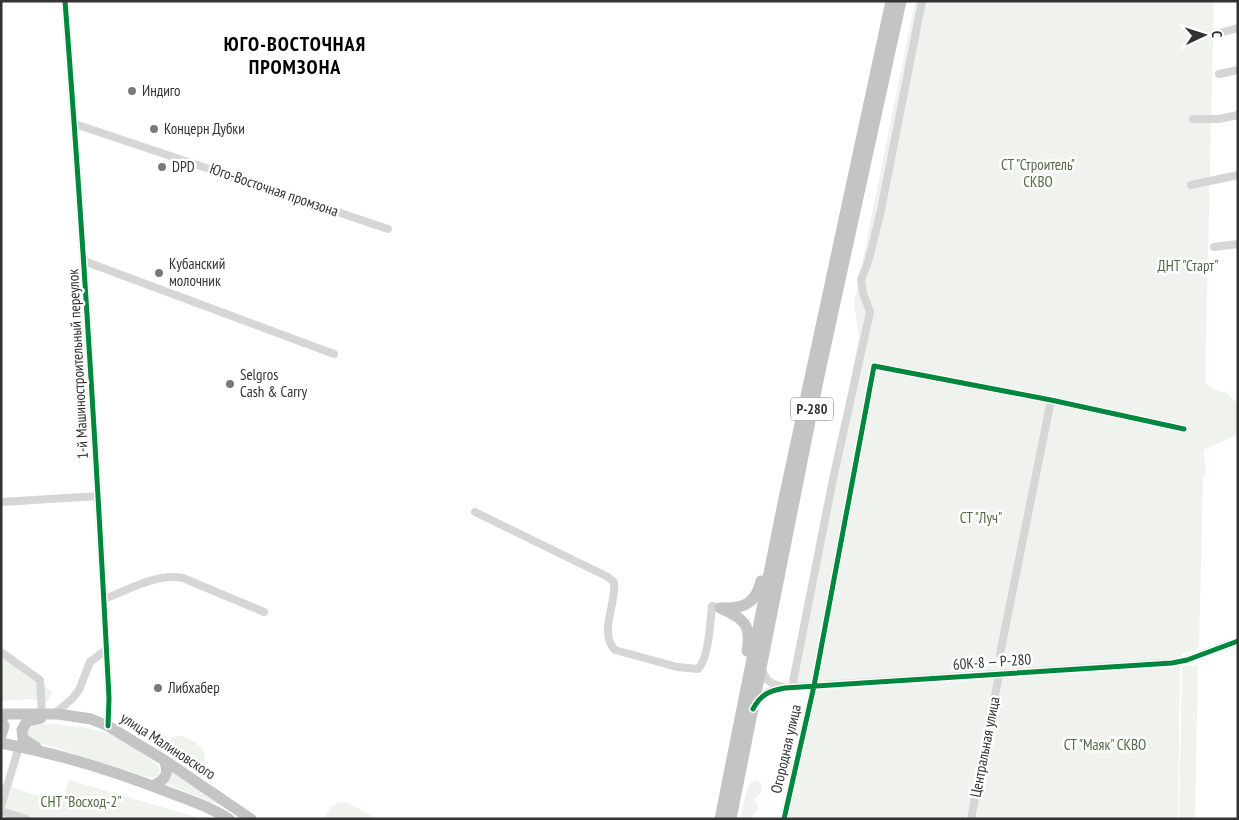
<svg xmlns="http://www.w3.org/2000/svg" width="1239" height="820" font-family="'PT Sans Narrow',sans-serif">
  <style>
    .green { fill: #f0f3ed }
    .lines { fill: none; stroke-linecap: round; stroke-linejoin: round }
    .minor { stroke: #d6d6d6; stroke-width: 8 }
    .highway { stroke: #c4c4c4; stroke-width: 11 }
    .cycleway-casing { stroke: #fff; stroke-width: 8 }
    .cycleway { stroke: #00873e; stroke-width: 5 }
    .poi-dot { fill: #7a7a7a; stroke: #fff; stroke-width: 2 }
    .labels { text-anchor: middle; stroke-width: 5; stroke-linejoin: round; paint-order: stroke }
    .shield { fill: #fff; stroke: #707070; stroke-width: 1 }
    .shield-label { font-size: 14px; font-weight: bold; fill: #323232 }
    .poi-label { font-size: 15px; fill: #323232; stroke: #fff; text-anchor: start }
    .park-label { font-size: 15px; fill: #526a44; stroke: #fff }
    .street-label { font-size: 15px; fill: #323232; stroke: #fff }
    .district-label { font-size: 20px; font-weight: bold; letter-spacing: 1px; fill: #000; stroke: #fff }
  </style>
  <rect width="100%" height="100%" fill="#fff"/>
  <path class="green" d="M915,1H1214L1205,382C1212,389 1217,392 1227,393L1238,404V434L1204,450C1203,459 1206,465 1206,473L1203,477L1199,648L1182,654L1181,658L791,684L859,337L854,303Z
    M1,656L53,692L47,702L30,699L1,701Z
    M1198,665L1195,819H1179L1182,666Z
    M1180,666L1178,819H783L809,689Z
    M32,723C57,725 83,725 106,733C125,740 141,753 157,764L160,769L159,775L155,778L148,777L31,740L27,737L26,727Z
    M176,736C188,735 209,748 204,761L186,768L166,754L169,741Z
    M172,771L228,809L167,784Z
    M69,780L203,819H1V784L61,803Z
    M757,780L762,784C762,795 758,793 755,800L757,802L758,809L751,818L755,819H740L748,786L753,781Z
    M340,802L348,803L378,819H324L331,807Z"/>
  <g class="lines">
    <path class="minor" d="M65,1C83,233 97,466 109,698L108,726
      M1220,33L1238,28
      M1219,74L1238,70
      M1193,119H1219L1238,115
      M75,124L388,229
      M1191,185L1238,175
      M1214,247L1238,244
      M84,261L334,354
      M1,502L98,496
      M475,512L608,577L614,582C617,604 598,632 615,650L677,667L698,669C709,658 710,622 712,606L720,608
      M104,599C128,590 156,573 183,578L264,612
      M1,652L40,680L42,713
      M1000,654L1051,400
      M762,668C765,681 771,684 783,687
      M792,687L833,479L870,312L863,293L861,280L869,259L881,210L922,1
      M755,704C763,690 777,689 792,687L1180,662L1238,641
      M55,713L72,699L79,690L90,662L107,649
      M1,806L19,747
      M1,811L26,819
      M784,819L814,686L874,366L1051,400L1184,429
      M971,819L999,675"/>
    <path class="highway" d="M720,608C743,618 752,624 747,651
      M722,608C744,609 756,603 761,581
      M1,714H58L91,719L108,726L164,760L251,819
      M1,720L4,726L1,736
      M1,743C60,754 118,772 173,794C192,801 212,808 229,819
      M36,747L23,739L22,730L27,721L41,718
      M152,786C165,781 170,773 164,760
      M720,819L783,503L891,1
      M731,819L819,376L901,1"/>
    <defs>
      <path id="cycleway" d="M65,1C83,233 97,466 109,698L108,726
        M753,709C761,694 769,691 785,688L1172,663L1187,660L1238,641
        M784,819L814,686L874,366L1051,400L1184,429"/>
    </defs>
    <use href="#cycleway" class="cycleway-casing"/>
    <use href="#cycleway" class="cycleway"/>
  </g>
  <g class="poi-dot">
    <circle cx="132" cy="91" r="5"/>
    <circle cx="154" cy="129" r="5"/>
    <circle cx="162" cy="167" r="5"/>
    <circle cx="159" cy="273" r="5"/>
    <circle cx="230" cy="384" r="5"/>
    <circle cx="158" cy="688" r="5"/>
  </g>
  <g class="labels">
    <rect class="shield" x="791" y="397.5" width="42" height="23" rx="4"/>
    <g class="shield-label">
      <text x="812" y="414">Р-280</text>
    </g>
    <g class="poi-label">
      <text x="142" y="96">Индиго</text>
      <text x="164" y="134">Концерн Дубки</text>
      <text x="172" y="172">DPD</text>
      <text x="169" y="269">Кубанский<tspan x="169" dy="17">молочник</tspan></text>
      <text x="240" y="380">Selgros<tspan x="240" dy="17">Cash &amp; Carry</tspan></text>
      <text x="168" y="693">Либхабер</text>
    </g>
    <g class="park-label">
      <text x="1038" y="170">СТ "Строитель"<tspan x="1038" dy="17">СКВО</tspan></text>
      <text x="1188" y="271">ДНТ "Старт"</text>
      <text x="981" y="523">СТ "Луч"</text>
      <text x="1105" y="750">СТ "Маяк" СКВО</text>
      <text x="81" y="807">СНТ "Восход-2"</text>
    </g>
    <g class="street-label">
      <text transform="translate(274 190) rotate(19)" y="5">Юго-Восточная промзона</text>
      <text transform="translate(78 364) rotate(-93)" y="5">1-й Машиностроительный переулок</text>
      <text transform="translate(992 662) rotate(-4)" y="5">60К-8 — Р-280</text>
      <text transform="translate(168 746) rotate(33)" y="5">улица Малиновского</text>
      <text transform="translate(985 747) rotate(-79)" y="5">Центральная улица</text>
      <text transform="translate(786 749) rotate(-77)" y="5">Огородная улица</text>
    </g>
    <g class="district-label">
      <text x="295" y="51">ЮГО-ВОСТОЧНАЯ<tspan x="295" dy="23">ПРОМЗОНА</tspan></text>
    </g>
  </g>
  <rect width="1239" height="820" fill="none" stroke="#323232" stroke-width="5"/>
  <g transform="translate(1204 35) rotate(86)" stroke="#ffffff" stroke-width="4" paint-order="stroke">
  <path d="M0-4L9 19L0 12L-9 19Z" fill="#323232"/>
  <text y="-8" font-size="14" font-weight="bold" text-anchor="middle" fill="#323232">С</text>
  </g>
</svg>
